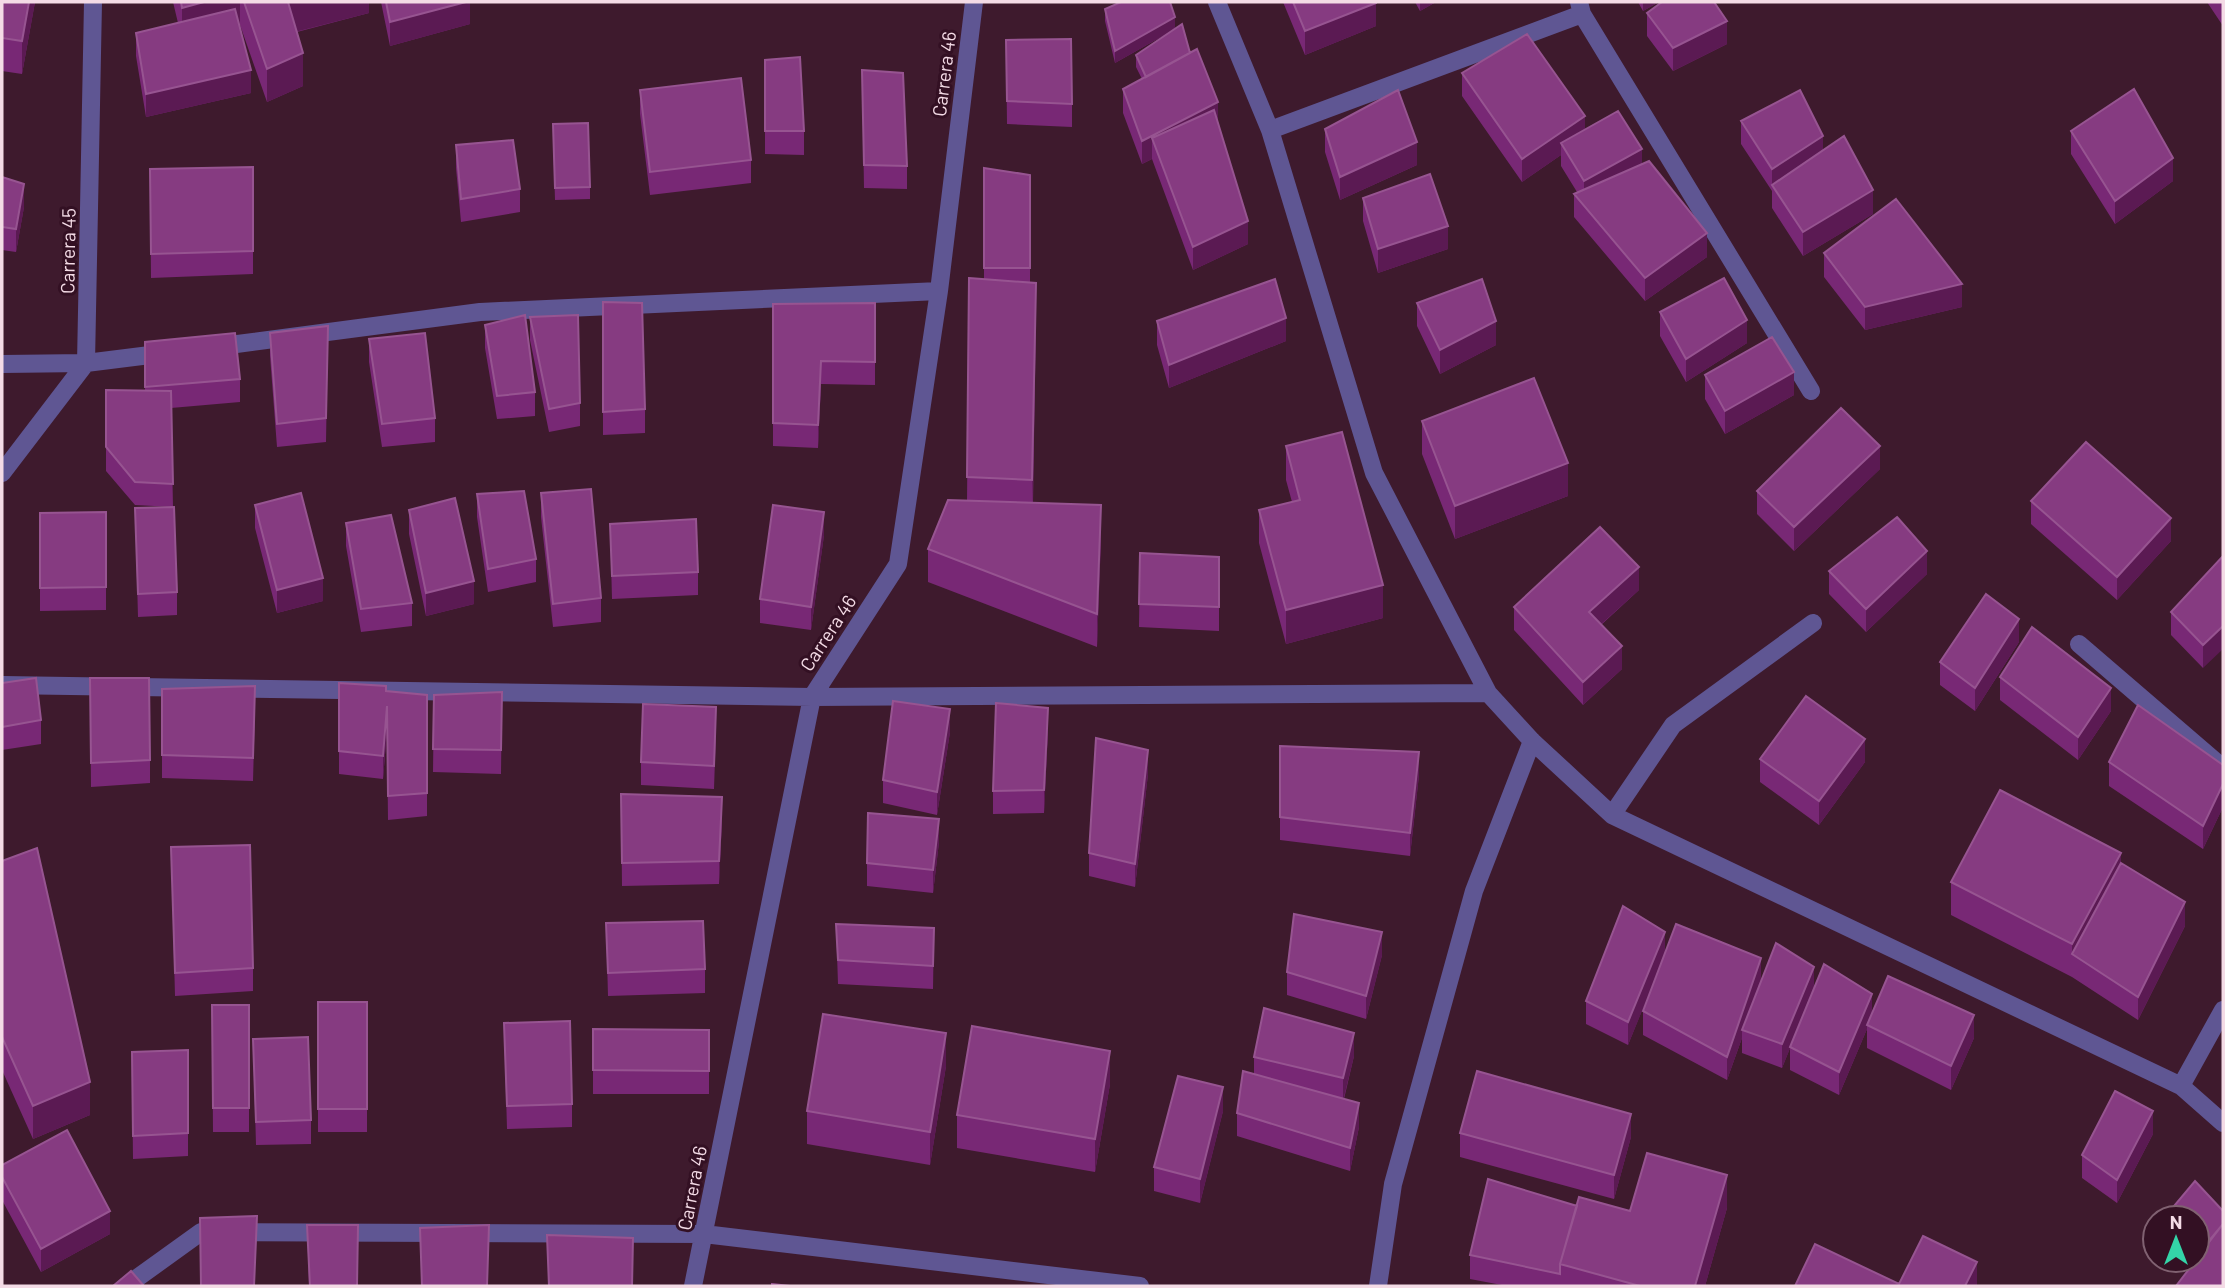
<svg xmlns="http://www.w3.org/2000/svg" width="2225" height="1288" font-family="Barlow,sans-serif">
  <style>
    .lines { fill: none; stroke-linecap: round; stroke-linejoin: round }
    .minor { stroke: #5f5693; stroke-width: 18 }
    .wall { fill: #782875 }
    .shaded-wall { fill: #5b1a53 }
    .building { fill: #863b81; stroke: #975491; stroke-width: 2 }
    .labels { text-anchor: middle; stroke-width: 6; stroke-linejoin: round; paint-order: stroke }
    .street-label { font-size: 19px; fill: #f4dbe6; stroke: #331023 }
  </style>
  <rect width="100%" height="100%" fill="#3e1a2d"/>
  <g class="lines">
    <path class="minor" d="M1217,2L1270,130L1374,473L1488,693L1532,741L1612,815L2181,1086L2223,1123
      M1579,2L1582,14L1811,391
      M1270,130L1582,14
      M214,347L480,312L939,291
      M2,364L86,363L166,353
      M2,473L86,363L93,2
      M2079,644L2223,768
      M2,685L812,697L1488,693
      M1612,815L1673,725L1813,623
      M2181,1086L2223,1010
      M126,1286L201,1232L704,1234L1140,1286
      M693,1286L812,697L898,564L939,291L974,2
      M1378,1286L1393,1184L1474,891L1532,741"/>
  </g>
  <path class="wall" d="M2,2H35L22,74L2,71Z
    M173,2H369V13L297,32L303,86L267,102L240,25L239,26L251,93L146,117L136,56V33L178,23Z
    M381,2H470V24L390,46Z
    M1283,2H1376V26L1305,55Z
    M1415,2H1436L1420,11Z
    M1638,2H1659L1643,11Z
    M2207,2H2223V26Z
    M1105,9L1175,29L1115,63L1105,21Z
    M1647,13L1727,44L1673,71L1647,36Z
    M1006,40L1072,104V127L1007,124Z
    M1190,53L1218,123L1248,244L1193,270L1152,159L1142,164L1123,113V89L1142,79L1136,67V55Z
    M765,60L804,131V155L765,154Z
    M862,70L907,166V189L864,188Z
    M1462,73L1585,130L1642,165L1707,257L1645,301L1574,217V194L1577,192L1561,166V155L1522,182L1462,96Z
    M640,90L751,160V183L650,195L640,114Z
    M1741,121L1823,150L1873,214L1803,256L1772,208V191L1741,144Z
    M1325,129L1417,165L1340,200L1325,152Z
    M2071,131L2173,181L2115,224L2071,154Z
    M553,136L590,187V199L555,200Z
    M456,145L520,189V212L461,222L456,168Z
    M253,167V274L151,278L150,169Z
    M984,168L1030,175V283L1036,316L1033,503L1101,538L1097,647L928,582V549L967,501L969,278L984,279Z
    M2,177L24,207L16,252L2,250Z
    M1363,198L1448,249L1378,273L1363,221Z
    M1824,253L1962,307L1865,330L1824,277Z
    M603,302L645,409V433L603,435Z
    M875,303V385L821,384L818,448L773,446V304Z
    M1417,303L1496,345L1440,374L1417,326Z
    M1660,312L1747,343L1686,382L1660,336Z
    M530,317L580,403V426L549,432L530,340Z
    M1157,321L1286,341L1169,388L1157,345Z
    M485,325L535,392V416L497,419L485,348Z
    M328,326L326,442L277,447L270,356V333Z
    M369,339L435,418V442L382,447L369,362Z
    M145,342L240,379V402L171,408L173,507L135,505L106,471V390L145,391Z
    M1705,375L1794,395L1725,434L1705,399Z
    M1422,421L1568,496L1455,539L1422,454Z
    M1286,446L1383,618L1286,644L1259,543V510L1292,502L1286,480Z
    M1880,469L1794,551L1757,514V491Z
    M541,493L601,598V622L553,627L541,517Z
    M477,494L536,559V582L488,592L477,517Z
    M2031,501L2171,541L2117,600L2031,524Z
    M255,505L323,601L277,613L255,528Z
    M135,508L177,592V615L138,617Z
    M409,510L474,604L426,616L409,534Z
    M106,512V610L40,611V513Z
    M346,523L412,603V626L361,632L346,546Z
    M610,524L698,572V595L612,599Z
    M824,535L811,630L760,623V599Z
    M1140,553L1219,557V631L1139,627Z
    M2223,556L2203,668L2171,635V612Z
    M1829,571L1927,574L1866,632L1829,594Z
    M1639,590L1601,625L1622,669L1583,705L1514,630V607Z
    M2019,642L1975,711L1940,685V662Z
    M2000,677L2111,711L2078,760L2000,700Z
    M90,678L150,760V783L91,787Z
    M2,683L41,720V744L2,750Z
    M339,683L386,691L427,695V816L388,820L387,730L383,779L339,774Z
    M162,689L255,709L253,781L162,778Z
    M502,692L501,774L433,772L434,695Z
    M716,730L714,789L641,785V762Z
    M1048,731L1044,813L993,814V791Z
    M950,732L937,815L883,803V780Z
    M1280,746L1419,775L1410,856L1280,840Z
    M1760,759L1865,762L1819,825L1760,782Z
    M2109,762L2223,765V807L2203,849L2109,786Z
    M1148,774L1135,887L1089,876V853Z
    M621,794L722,820L719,884L622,886Z
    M939,842L933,893L867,886V863Z
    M171,847L253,968V991L175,996Z
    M2,861L90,1115L33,1139L2,1070Z
    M2121,863L2185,926L2138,1020L2072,977L1951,915V882Z
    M606,923L705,969V993L608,996Z
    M836,924L934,928L933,989L838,984Z
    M1382,955L1366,1019L1287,995V972Z
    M1665,955L1761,981L1814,989L1872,1013L1974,1038L1951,1090L1867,1048V1029L1839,1095L1790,1070V1048L1782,1068L1742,1053V1038L1727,1080L1643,1035V1011L1661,963L1628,1045L1586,1024V1001Z
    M318,1002H367V1132H318Z
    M212,1005H249V1132H213Z
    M504,1023L572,1104V1127L507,1129Z
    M593,1029L709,1030V1094H593Z
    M253,1039L311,1120V1144L256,1145Z
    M188,1050V1156L133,1159L132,1075Z
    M1354,1056L1344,1099L1359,1127L1350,1171L1237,1136V1113L1254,1074V1057Z
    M946,1066L930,1165L807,1144V1111Z
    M1110,1084L1095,1172L957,1148V1115Z
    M1223,1111L1200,1203L1154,1191V1167Z
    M1460,1133L1631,1137L1614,1199L1460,1157Z
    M2153,1134L2117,1203L2082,1178V1155Z
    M2,1165L110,1234L41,1272L2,1200Z
    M1577,1206L1630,1211L1727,1208L1705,1286H1507L1470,1279V1255Z
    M307,1225L358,1286H309Z"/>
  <path class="shaded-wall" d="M29,2H35L22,74V41Z
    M204,2H240V25L182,41V8Z
    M287,2H369V13L287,34Z
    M466,2H470V24L390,46V22Z
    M1420,2H1436L1420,11Z
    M1643,2H1659L1643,11Z
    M1376,3V26L1305,55V31Z
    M1175,17V29L1115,63V51Z
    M1727,21V44L1673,71V48Z
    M303,53V86L267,102V69Z
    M251,70V93L146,117V94Z
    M1218,102V125L1152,138V159L1142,164V141Z
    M1585,116V139L1561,143V155L1522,182V159Z
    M1823,136V159L1772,186V169Z
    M1417,142V165L1340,200V177Z
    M1642,149V172L1584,204V181Z
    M2173,158V181L2115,224V201Z
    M24,184V207L16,252V229Z
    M1873,190V214L1803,256V232Z
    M1248,221V244L1193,270V247Z
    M1448,226V249L1378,273V249Z
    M1707,233V257L1645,301V278Z
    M1036,283V316L1032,513V480Z
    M1962,284V307L1865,330V307Z
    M1286,318V341L1169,388V365Z
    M1747,320V343L1686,382V359Z
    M1496,321V345L1440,374V350Z
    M821,361V384L818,448V425Z
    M1794,372V395L1725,434V411Z
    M1880,446V469L1794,551V527Z
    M1568,463V496L1455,539V506Z
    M1101,505V538L1097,647V614Z
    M824,512V535L811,630V607Z
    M2171,518V541L2117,600V577Z
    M1927,551V574L1866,632V609Z
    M1639,567V590L1589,635V612Z
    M323,578V601L277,613V590Z
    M474,581V604L426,616V593Z
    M1383,585V618L1286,644V610Z
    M2019,619V642L1975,711V688Z
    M2223,626V649L2203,668V645Z
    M1622,646V669L1583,705V682Z
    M2111,688V711L2078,760V737Z
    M1048,708V731L1044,813V790Z
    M950,709V732L937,815V792Z
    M386,713L387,730L383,779V756Z
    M1865,739V762L1819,825V801Z
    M1148,750V774L1135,887V864Z
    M1419,752V775L1410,856V833Z
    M2223,784V807L2203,849V826Z
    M722,797V820L719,884V861Z
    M939,819V842L933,893V870Z
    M2121,853V886L2072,954V977V944Z
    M2185,902V926L2138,1020V997Z
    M1382,932V955L1366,1019V996Z
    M1665,932V955L1628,1045V1022Z
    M1761,958V981L1742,1030V1038L1727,1080V1057Z
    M1814,967V990L1782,1068V1044Z
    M1872,994V1018L1867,1025V1029L1839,1095V1072Z
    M1974,1015V1038L1951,1090V1066Z
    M946,1033V1066L930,1165V1132Z
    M1354,1033V1056L1343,1101V1078Z
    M1110,1051V1084L1095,1172V1139Z
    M90,1082V1115L33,1139V1106Z
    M1223,1087V1111L1200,1203V1179Z
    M1359,1103V1127L1350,1171V1148Z
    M2153,1111V1134L2117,1203V1180Z
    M1631,1114V1137L1614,1199V1175Z
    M1727,1175V1208L1705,1286H1695Z
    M110,1211V1234L41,1272V1249Z
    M1977,1262V1286H1965Z"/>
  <path class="building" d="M2,2H29L22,41L2,38Z
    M181,2H204L182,8Z
    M244,2H288L303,53L267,69Z
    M386,2H466L390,22Z
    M1121,2H1170L1175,17L1115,51L1105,9Z
    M1293,2H1376V3L1305,31Z
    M1662,2H1714L1727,21L1673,48L1647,13Z
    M235,9L251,70L146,94L136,33Z
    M1182,24L1190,53L1146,77L1136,55Z
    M1527,34L1585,116L1522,159L1462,73Z
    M1071,39L1072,104L1007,101L1006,40Z
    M1197,49L1218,102L1142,141L1123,89Z
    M800,57L804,131H765V60Z
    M862,70L903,73L907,166L864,165Z
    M741,78L751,160L650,172L640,90Z
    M2134,89L2173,158L2115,201L2071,131Z
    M1398,90L1417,142L1340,177L1325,129Z
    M1800,90L1823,136L1772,169L1741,121Z
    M1214,110L1248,221L1193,247L1152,138Z
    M1618,111L1642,149L1584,181L1561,143Z
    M588,123L590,187L555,188L553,124Z
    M1844,136L1873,190L1803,232L1772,185Z
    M513,140L520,189L461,199L456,145Z
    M1649,161L1707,233L1645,278L1574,194Z
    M253,167V251L151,254L150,169Z
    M984,168L1030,175V268H984Z
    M1430,174L1448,226L1378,249L1363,198Z
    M2,177L24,184L16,229L2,227Z
    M1896,199L1962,284L1865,307L1824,253Z
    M969,278L1036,283L1032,480L967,477Z
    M1724,278L1747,320L1686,359L1660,312Z
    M1275,279L1286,318L1169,365L1157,321Z
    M1482,279L1496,321L1440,350L1417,303Z
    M603,302L642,303L645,409L603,412Z
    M875,303V362L821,361L818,425L773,423V304Z
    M525,315L535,392L497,396L485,325Z
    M578,315L580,403L549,409L530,317Z
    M328,326L326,418L277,424L270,333Z
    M235,333L240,379L145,387V342Z
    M425,333L435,418L382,424L369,339Z
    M1772,337L1794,372L1725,411L1705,375Z
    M1534,378L1568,463L1455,506L1422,421Z
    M106,390L171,391L173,484L135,482L106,447Z
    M1841,408L1880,446L1794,527L1757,491Z
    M1342,432L1383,585L1286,610L1259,510L1300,500L1286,446Z
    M2086,442L2171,518L2117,577L2031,501Z
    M591,489L601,598L553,604L541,493Z
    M524,491L536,559L488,569L477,494Z
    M301,493L323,578L277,590L255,505Z
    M455,498L474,581L426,593L409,510Z
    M948,500L1101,505L1097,614L928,549Z
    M773,505L824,512L811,607L760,599Z
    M174,507L177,592L138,594L135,508Z
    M106,512V587L40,588V513Z
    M391,515L412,603L361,609L346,523Z
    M1897,517L1927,551L1866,609L1829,571Z
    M696,519L698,572L612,576L610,524Z
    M1600,527L1639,567L1589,612L1622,646L1583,682L1514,607Z
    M1140,553L1219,557V607L1139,604Z
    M2223,556V626L2203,645L2171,612Z
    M1986,594L2019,619L1975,688L1940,662Z
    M2032,627L2111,688L2078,737L2000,677Z
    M36,678L41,720L2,727V683Z
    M90,678H149L150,760L91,763Z
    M339,683L386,686V691L427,695V793L388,796L387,706L383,756L339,751Z
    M255,686L253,758L162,755V689Z
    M502,692L501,750L433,749L434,695Z
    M1806,696L1865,739L1819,801L1760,759Z
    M893,701L950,709L937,792L883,780Z
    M996,703L1048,708L1044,790L993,791Z
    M643,704L716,707L714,766L641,762Z
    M2138,705L2223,765V784L2203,826L2109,762Z
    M1096,738L1148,750L1135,864L1089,853Z
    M1280,746L1419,752L1410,833L1280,817Z
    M2000,790L2121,853L2072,944L1951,882Z
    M621,794L722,797L719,861L622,863Z
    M868,813L939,819L933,870L867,863Z
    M250,845L253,968L175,973L171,847Z
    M37,848L90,1082L33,1106L2,1037V861Z
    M2121,863L2185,902L2138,997L2072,954Z
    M1623,906L1665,932L1628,1022L1586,1001Z
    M1294,914L1382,932L1366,996L1287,972Z
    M703,921L705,969L608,973L606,923Z
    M836,924L934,928L933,966L838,960Z
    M1676,924L1761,958L1727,1057L1643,1011Z
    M1776,943L1814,967L1782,1044L1742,1030Z
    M1824,964L1872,994L1839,1072L1790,1047Z
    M1888,976L1974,1015L1951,1066L1867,1025Z
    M318,1002H367V1109H318Z
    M212,1005H249V1108H213Z
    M1264,1008L1354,1033L1343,1078L1254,1057Z
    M823,1014L946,1033L930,1132L807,1111Z
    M570,1021L572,1104L507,1106L504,1023Z
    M972,1026L1110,1051L1095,1139L957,1115Z
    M593,1029L709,1030V1071L593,1070Z
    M308,1037L311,1120L256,1122L253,1039Z
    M188,1050V1133L133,1136L132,1052Z
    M1243,1071L1359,1103L1350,1148L1237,1113Z
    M1477,1071L1631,1114L1614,1175L1460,1133Z
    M1178,1076L1223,1087L1200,1179L1154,1167Z
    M2115,1091L2153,1111L2117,1180L2082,1155Z
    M67,1130L110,1211L41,1249L2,1177V1165Z
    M1647,1153L1727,1175L1695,1286H1640L1560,1264L1579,1197L1630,1211Z
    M1488,1179L1577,1206L1560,1264V1274L1470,1255Z
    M2195,1181L2223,1211V1224L2198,1254L2197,1253V1218H2164Z
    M257,1216L254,1286H201L200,1218Z
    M2223,1224V1286H2176L2196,1260H2197V1258Z
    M307,1225H358L357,1286H310Z
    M489,1225L487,1286H422L420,1228Z
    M547,1235L633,1238L632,1286H549Z
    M1923,1236L1977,1262L1965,1286H1795L1815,1244L1899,1284Z
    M131,1271L144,1286H113Z
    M772,1284L790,1286H772Z"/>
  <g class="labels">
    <g class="street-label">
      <text transform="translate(944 74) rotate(-83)" y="7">Carrera 46</text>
      <text transform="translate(68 251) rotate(-89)" y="7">Carrera 45</text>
      <text transform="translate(828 633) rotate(-57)" y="7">Carrera 46</text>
      <text transform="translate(692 1188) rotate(-79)" y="7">Carrera 46</text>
    </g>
  </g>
  <rect width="2225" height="1288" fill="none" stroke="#f4dbe6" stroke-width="7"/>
  <g transform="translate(2176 1239)"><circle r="33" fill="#331023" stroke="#806171" stroke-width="2"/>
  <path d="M0-5L12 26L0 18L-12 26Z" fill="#34d4a8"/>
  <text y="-10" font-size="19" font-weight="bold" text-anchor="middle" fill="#f4dbe6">N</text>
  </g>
</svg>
